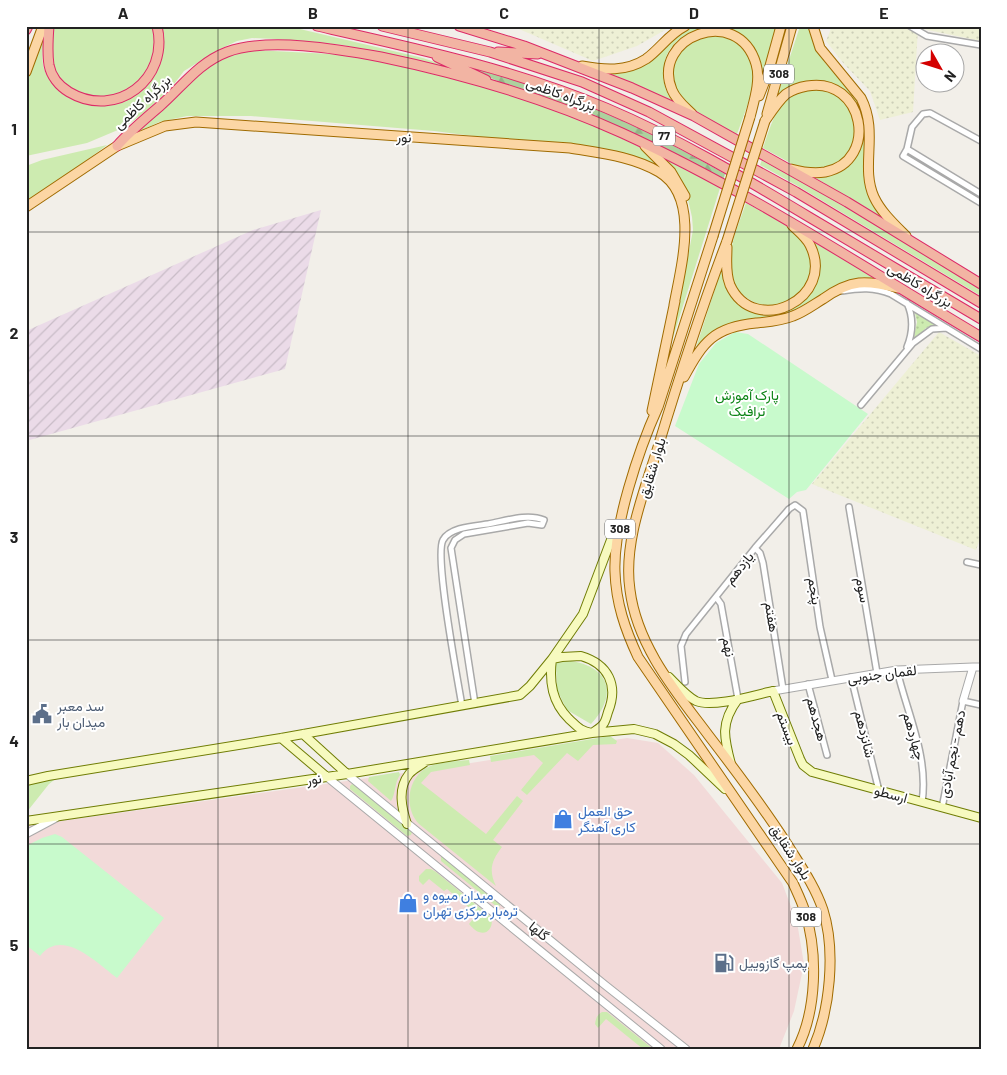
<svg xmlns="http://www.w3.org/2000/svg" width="1007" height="1075" font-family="Barlow,Vazirmatn,sans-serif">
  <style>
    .commercial { fill: #f2dad9 }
    .industrial { fill: url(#industrial-furrows) }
    .farmland { fill: url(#farmland-dots) }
    .grass { fill: #cdebb0 }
    .forest { fill: url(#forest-firs) }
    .park { fill: #c8facc }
    .garden { fill: url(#garden-dots) }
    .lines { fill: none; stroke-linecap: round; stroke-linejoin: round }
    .minor-casing { stroke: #a9a9a9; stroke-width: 8 }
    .tertiary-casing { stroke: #a9a9a9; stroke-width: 9 }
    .secondary-casing { stroke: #707d05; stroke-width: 10 }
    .primary-casing { stroke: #a06b00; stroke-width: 11 }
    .trunk-casing { stroke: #dc2a67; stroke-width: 11 }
    .minor { stroke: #fff; stroke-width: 5 }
    .tertiary { stroke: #fff; stroke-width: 7 }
    .secondary { stroke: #f7fabf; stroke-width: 8 }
    .primary { stroke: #fcd6a4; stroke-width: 9 }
    .trunk { stroke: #f2b4a3; stroke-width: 9 }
    .primary-bridge-casing { stroke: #a06b00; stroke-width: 11; stroke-linecap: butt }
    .primary-bridge { stroke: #fcd6a4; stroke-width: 9 }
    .grid { fill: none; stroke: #222; stroke-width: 1; stroke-opacity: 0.55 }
    .labels { text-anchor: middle; stroke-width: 4; stroke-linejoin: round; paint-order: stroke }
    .shield { fill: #fff; stroke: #646464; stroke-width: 1 }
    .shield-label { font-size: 12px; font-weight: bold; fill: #222 }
    .street-label { font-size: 14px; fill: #222; stroke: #fff }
    .park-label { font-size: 14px; fill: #0c8416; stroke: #fff }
    .service-label { font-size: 14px; fill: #4e5e75; stroke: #fff; text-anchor: start }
    .shop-label { font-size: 14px; fill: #366cbe; stroke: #fff; text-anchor: start }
    .neatline { fill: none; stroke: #222; stroke-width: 2 }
    .grid-label { font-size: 16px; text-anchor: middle; font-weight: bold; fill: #222 }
  </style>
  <defs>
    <pattern id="industrial-furrows" width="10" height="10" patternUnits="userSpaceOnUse" patternTransform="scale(1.25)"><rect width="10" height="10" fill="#ebdbe8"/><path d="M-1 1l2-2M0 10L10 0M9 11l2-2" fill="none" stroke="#c9bcc7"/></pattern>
    <pattern id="farmland-dots" width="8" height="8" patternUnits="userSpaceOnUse" patternTransform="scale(1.25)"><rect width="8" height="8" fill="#eef0d5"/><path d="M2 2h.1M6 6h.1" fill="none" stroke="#ccceb7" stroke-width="1.8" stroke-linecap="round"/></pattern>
    <pattern id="forest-firs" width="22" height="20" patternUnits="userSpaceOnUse" patternTransform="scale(1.25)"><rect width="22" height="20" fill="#add19e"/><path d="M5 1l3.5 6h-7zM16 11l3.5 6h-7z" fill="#95b388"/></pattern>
    <pattern id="garden-dots" width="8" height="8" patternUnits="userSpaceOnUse" patternTransform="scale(1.25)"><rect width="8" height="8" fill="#cdebb0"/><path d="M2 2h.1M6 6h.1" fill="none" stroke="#b0c997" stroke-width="1.8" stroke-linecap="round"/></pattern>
  </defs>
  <rect width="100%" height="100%" fill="#f2efe9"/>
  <path class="commercial" d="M627,738L658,743L694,775L782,883L797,922L804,964L794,1011L779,1049H26V826L446,767Z"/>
  <path class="industrial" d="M321,210L285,369L26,441V331L253,230Z"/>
  <path class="farmland" d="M512,26H672L637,46L593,61Z
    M832,26H981V41L918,28L913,112L880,120L870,91L844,64L826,41Z
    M939,332L981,356V536L976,550L812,484Z"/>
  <path class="grass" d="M45,26C45,39 40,56 44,69C54,97 91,109 119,102C140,97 156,77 162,57C165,48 162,35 159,26H287L423,58L461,71L343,45L275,39L252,38L237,41L220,49L184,71L171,88L145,112L125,127L87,143L26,156V85L38,43Z
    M53,26H153C154,32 156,39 156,45C154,84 115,106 81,93C70,89 59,83 54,72C48,58 52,41 53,26Z
    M776,26L761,80C760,70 760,60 755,50C736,16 680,22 666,57C665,60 665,65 664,68C662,84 666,95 677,106L605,73H619L641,65L674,38L693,27Z
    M800,26H810C814,40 818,53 826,64C840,81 859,94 865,116C866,123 865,131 865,139C866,171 861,195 886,221L814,177C831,177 843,170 853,157C890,106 815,50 776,100Z
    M711,35C775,43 752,93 737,134C724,127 697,116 687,106C660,79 674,40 711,35Z
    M252,50L350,55L438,75L482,87L541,105L598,127L646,150L668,172L687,230L667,173L562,143L505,140L434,131L251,116H187L159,122L126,138L194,75L223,57Z
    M821,89L839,96L853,115L855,139L850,149L843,158L834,165L813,170L796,166L763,148C770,128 776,102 797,92C804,89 813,90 821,89Z
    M107,145L78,167L26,201V166L42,160Z
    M654,151L720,188L661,376L686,267L693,230L692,217L686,191Z
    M763,157L981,288V296L796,185L760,165Z
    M746,203C765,214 790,223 804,241C833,281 777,328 741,293C735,287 731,279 730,270C728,247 739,224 746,203Z
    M810,239L878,280L863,277L850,280L831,288L791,314L737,322L693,357L724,261L727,288C737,294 758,310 768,313C785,319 805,301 813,287Z
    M571,661C610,667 618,695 591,724L567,710L557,690L556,663Z
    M610,736L617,741L616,744L593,745L578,761L567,753L527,795L521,790L543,763L534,755L491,762L490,756Z
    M469,760L470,765L431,772L421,783L486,834L517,796L523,801L493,840L502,847C492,860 488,870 496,886L419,824C404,808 407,780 426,768C436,762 458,761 469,760Z
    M399,772L400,775C394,783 396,794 391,801L368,781L369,777Z
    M58,777L49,784L26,813V784Z
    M352,784L355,785L412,832L411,835L407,836L350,789V786Z
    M441,857H443L500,904V906L497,907L441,861Z
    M426,869H431L436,872L490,916C495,923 489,936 479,932C475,931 472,927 469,924L477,914L447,889L444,891L429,879L423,885L419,881V876Z
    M602,1012H607L653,1049H643L606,1019L598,1028L595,1024C596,1018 597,1015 602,1012Z"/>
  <path class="forest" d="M451,61C496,75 542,87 585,105C634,124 680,148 725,174L723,181L564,105L500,82Z"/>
  <path class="park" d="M735,332L748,334L868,414L806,490L797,492L789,499L675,426L699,364L716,343Z
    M55,834L62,837L164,918L117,978C97,963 62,927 40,956L26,945V846L42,838Z"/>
  <path class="garden" d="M914,309L937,324L926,328L913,341L917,322Z"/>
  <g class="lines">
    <defs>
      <path id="minor" d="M910,26L927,36L981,45
        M907,149L912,127L923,114L930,113L981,141
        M981,194L907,149L903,156L981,203
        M842,291C860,288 874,287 891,294L981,349
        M907,347C913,332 914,318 907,303
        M861,405L913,343L932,329L947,328
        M849,507L877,673
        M755,548L760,553L763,563L783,689
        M967,562L981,565
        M716,597L721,604L738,699
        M897,670C907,713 929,757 922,802
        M851,677L879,791
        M685,682L681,646L686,634L755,548L789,509L795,505L803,511L820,627L832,680
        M808,684L827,755
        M462,706C458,681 434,556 443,540C450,527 475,526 488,524C505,521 527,513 544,520L542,525L528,523L464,534L455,540L451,548L475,704
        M942,808L963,701L981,705"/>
      <path id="tertiary" d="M973,667H981
        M773,691L897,670L973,667L963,701
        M347,774L605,985L686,1049
        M327,777L661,1049
        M26,834L56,818"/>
      <path id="secondary" d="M581,656C608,664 619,685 608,712C607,715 606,720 604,723C602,727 596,730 592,733C579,730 579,728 569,719C552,702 549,682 552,659L562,657Z
        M669,677C677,685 686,696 696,701C713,708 755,695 773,691L800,759L803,765L812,772L981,818
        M303,734L347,774
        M281,738L327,777
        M731,764C724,738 720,723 738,699
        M26,781L48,776L281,738L520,695L530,686L552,659L583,614L617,524
        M26,821L347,774L592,733L634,729L655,734L674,744L689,755L725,789
        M407,824C402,809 397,789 409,774C413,769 420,766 425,762"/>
      <path id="primary" d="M813,26L820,48L861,98C879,133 860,166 874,197C881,212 894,224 906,236
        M582,66C604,70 626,72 646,59C660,49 669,34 685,26
        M26,72L43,26
        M759,96L768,73L781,26
        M692,114C685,107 676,100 672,90C650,37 738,3 756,64C761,80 754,101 750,117
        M767,114L792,26
        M765,121C771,112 778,101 786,94C792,90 801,87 807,86C864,76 880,161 825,172C813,174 802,172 791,169
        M645,146L671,172L685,196
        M26,207L117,146L165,126L196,122L570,148C599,153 632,156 659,172C701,197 681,266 674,305
        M713,236L658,407C639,449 613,526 615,572C616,603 625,629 638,657L793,883C797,892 802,902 805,912C818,953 817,1010 797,1049
        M727,241C701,309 679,378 658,447C644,492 623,543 630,590C637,646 676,692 709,736C736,771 763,807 787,844C800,865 815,886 823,910C836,951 830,1010 813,1049
        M727,247C727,259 725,273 730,285C754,338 837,299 810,245C806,237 798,231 792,225
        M684,377C703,342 714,327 756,323C768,322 781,321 793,316C804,312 813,305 823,299C851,279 866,280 898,288
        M652,411L675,301"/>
      <path id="trunk" d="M49,26C48,39 47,52 49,65C51,76 59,86 69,92C116,120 170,79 157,26
        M317,26C415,48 513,69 606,108C677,138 744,178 809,217C866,251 924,285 981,319
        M382,26L490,52L582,82L649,112L796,192L981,303
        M459,26L524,46L632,88L694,116L847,202L981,284
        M26,30L28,26
        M498,52L538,54
        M437,57L486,80
        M117,146C130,131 145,119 160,106C182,87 198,63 227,52C268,37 338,49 381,57C463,74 545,98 622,133C747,190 863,267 981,337"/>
    </defs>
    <use href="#minor" class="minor-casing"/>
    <use href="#tertiary" class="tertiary-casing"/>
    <use href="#secondary" class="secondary-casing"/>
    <use href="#primary" class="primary-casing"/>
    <use href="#trunk" class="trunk-casing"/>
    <use href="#minor" class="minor"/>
    <use href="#tertiary" class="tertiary"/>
    <use href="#secondary" class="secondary"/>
    <use href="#primary" class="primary"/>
    <use href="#trunk" class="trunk"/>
    <defs>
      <path id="primary-bridge" d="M713,236L750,117
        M727,241L765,121"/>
    </defs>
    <use href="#primary-bridge" class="primary-bridge-casing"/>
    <use href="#primary-bridge" class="primary-bridge"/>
  </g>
  <path class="grid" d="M218,26V1049M408,26V1049M599,26V1049M789,26V1049M26,232H981M26,436H981M26,640H981M26,844H981"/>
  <defs>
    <symbol id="civic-bare" viewBox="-9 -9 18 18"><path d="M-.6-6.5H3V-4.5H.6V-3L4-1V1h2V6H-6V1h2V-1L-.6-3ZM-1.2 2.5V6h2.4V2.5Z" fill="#5c6f8a" stroke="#fff" stroke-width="2.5" paint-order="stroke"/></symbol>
    <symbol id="shop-bare" viewBox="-9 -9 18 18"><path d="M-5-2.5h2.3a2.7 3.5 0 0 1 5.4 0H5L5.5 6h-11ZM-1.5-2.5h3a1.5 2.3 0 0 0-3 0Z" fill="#3f7fe0" stroke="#fff" stroke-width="2.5" paint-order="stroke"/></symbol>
    <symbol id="fuel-bare" viewBox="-9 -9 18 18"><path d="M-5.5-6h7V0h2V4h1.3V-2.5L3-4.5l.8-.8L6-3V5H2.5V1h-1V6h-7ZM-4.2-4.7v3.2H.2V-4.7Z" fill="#5c6f8a" stroke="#fff" stroke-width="2.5" paint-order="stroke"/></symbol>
  </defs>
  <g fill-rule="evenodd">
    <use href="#civic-bare" x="28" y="700" width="28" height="28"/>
    <use href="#shop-bare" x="549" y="805" width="28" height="28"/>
    <use href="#shop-bare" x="394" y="889" width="28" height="28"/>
    <use href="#fuel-bare" x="710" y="949" width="28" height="28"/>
  </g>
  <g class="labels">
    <g class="shield">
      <rect x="764" y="64.5" width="30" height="19" rx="4"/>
      <rect x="653" y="126.5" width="22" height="19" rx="4"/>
      <rect x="605" y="519.5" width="30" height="19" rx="4"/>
      <rect x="791" y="907.5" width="30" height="19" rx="4"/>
    </g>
    <g class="shield-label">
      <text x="779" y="78">308</text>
      <text x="664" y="140">77</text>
      <text x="620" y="533">308</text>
      <text x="806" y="921">308</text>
    </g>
    <g class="street-label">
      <text transform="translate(561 94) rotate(20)" y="5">بزرگراه کاظمی</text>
      <text transform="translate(142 102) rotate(-43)" y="5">بزرگراه کاظمی</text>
      <text transform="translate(404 137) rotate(4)" y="5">نور</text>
      <text transform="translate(920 285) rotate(31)" y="5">بزرگراه کاظمی</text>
      <text transform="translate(652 468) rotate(-73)" y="5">بلوار شقایق</text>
      <text transform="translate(739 568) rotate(-51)" y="5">یازدهم</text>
      <text transform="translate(863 590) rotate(80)" y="5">سوم</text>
      <text transform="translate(815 591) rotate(81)" y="5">پنجم</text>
      <text transform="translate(772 617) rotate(81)" y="5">هفتم</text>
      <text transform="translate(729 647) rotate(80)" y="5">نهم</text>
      <text transform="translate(882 674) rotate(-7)" y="5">لقمان جنوبی</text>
      <text transform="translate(817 719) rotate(75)" y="5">هجدهم</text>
      <text transform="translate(787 728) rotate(69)" y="5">بیستم</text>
      <text transform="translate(865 734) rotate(76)" y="5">شانزدهم</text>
      <text transform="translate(914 736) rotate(74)" y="5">چهاردهم</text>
      <text transform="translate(952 754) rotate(-79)" y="5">دهم - نجم آبادی</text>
      <text transform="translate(314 779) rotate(-9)" y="5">نور</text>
      <text transform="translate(891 794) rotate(15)" y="5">ارسطو</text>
      <text transform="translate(791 852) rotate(57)" y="5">بلوار شقایق</text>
      <text transform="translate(539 931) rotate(39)" y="5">گلها</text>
    </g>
    <g class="park-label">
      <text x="747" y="400">پارک آموزش<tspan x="747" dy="16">ترافیک</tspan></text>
    </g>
    <g class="service-label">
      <text x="57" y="711">سد معبر<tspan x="57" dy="16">میدان بار</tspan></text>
      <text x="739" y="968">پمپ گازوییل</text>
    </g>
    <g class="shop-label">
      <text x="578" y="816">حق العمل<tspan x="578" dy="16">کاری آهنگر</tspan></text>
      <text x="423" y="900">میدان میوه و<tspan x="423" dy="16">تره‌بار مرکزی تهران</tspan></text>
    </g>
  </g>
  <rect width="1007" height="1075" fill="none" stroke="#ffffff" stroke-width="55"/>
  <g transform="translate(940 68) rotate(129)"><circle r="24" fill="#ffffff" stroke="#a7a7a7"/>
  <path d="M0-4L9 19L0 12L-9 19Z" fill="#d40000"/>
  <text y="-8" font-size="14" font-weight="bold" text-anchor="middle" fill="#222222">N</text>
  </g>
  <rect x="28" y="28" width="952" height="1020" class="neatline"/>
  <g class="grid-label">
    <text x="123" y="19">A</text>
    <text x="313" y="19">B</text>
    <text x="504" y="19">C</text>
    <text x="694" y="19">D</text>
    <text x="884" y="19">E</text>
    <text x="14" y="135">1</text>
    <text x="14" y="339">2</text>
    <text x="14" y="543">3</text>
    <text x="14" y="747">4</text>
    <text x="14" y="951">5</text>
  </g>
</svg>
